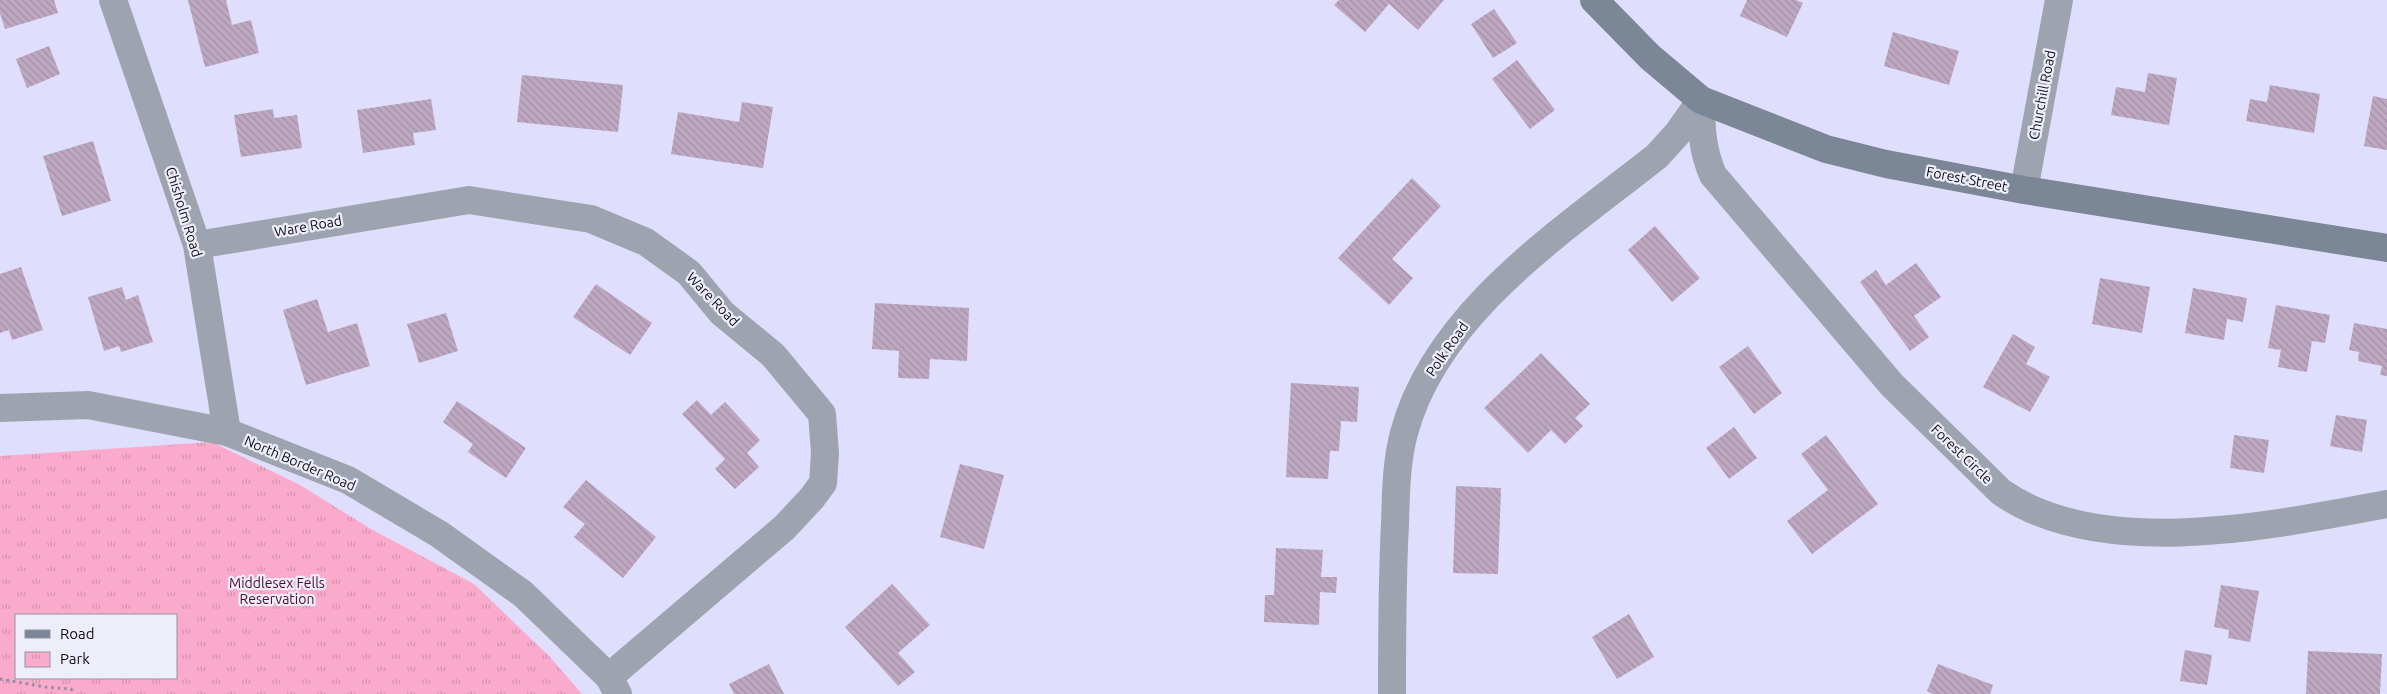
<svg xmlns="http://www.w3.org/2000/svg" width="2387" height="694" font-family="Ubuntu,sans-serif">
  <style>
    .park { fill: url(#park-tufts); fill-rule: evenodd }
    .building { fill: url(#building-back-hatch) }
    .lines { fill: none; stroke-linecap: round; stroke-linejoin: round }
    .path { stroke: #8f8da4; stroke-width: 3; stroke-dasharray: 2.5 4; stroke-linecap: butt }
    .street { stroke: #9da4b0; stroke-width: 28 }
    .secondary { stroke: #7b8697; stroke-width: 28 }
    .labels { text-anchor: middle; stroke-width: 4.5; stroke-linejoin: round; paint-order: stroke }
    .street-label { font-size: 14px; fill: #0e0d17; stroke: #eeedfa }
    .park-label { font-size: 14px; fill: #4e0a2e; stroke: #eeedfa }
  </style>
  <defs>
    <pattern id="park-tufts" width="24" height="20" patternUnits="userSpaceOnUse" patternTransform="scale(1.25)"><rect width="24" height="20" fill="#faabcb"/><path d="M3 7l-1-3M5 7V3M7 7l1-3M15 17l-1-3M17 17v-4M19 17l1-3" fill="none" stroke="#d592ae"/></pattern>
    <pattern id="building-back-hatch" width="6" height="6" patternUnits="userSpaceOnUse" patternTransform="scale(1.25)"><rect width="6" height="6" fill="#bea8c1"/><path d="M-1 5l2 2M0 0l6 6M5-1l2 2" fill="none" stroke="#a28fa5"/></pattern>
  </defs>
  <rect width="100%" height="100%" fill="#e0defd"/>
  <path class="park" d="M212,442L300,485L371,529L474,584L550,657L582,694H0V456ZM16,615H176V678H16Z"/>
  <path class="building" d="M0,0H54L58,13L5,29L0,13Z
    M188,0H226L232,25L251,20L259,53L205,67Z
    M1339,0H1444L1418,30L1389,4L1365,32L1334,5Z
    M1747,0H1796L1803,3L1787,37L1740,16Z
    M1494,9L1517,43L1493,58L1471,24Z
    M1893,32L1959,51L1949,85L1884,66Z
    M49,46L60,74L27,88L16,59Z
    M1517,60L1555,110L1530,129L1492,79Z
    M2148,73L2177,78L2169,125L2111,115L2116,87L2145,92Z
    M522,75L623,85L618,132L517,122Z
    M2270,85L2320,94L2314,133L2246,121L2250,99L2267,102Z
    M2373,96L2387,99V150L2364,146Z
    M431,99L436,130L413,133L415,145L363,153L357,110Z
    M742,102L773,107L763,168L671,154L678,112L739,122Z
    M273,109L274,118L297,115L302,148L241,157L234,115Z
    M93,141L111,201L62,216L43,156Z
    M1412,178L1441,206L1392,259L1413,278L1389,305L1338,258Z
    M1655,226L1700,278L1672,302L1628,250Z
    M1916,263L1941,297L1914,316L1929,337L1910,351L1860,282L1876,270L1886,285Z
    M21,267L43,330L12,340L9,330L0,333V274Z
    M2100,278L2150,287L2142,333L2092,324Z
    M596,284L652,323L630,355L573,317Z
    M122,287L126,300L138,295L153,342L121,352L119,346L104,351L88,297Z
    M2193,288L2247,298L2243,322L2227,319L2224,340L2185,333Z
    M317,299L328,332L357,323L370,366L306,385L283,310Z
    M875,303L969,308L967,361L930,359L929,379L898,378L899,351L872,349Z
    M2276,305L2330,315L2325,343L2312,341L2307,372L2278,367L2281,350L2268,348Z
    M446,313L458,351L419,363L407,324Z
    M2354,323L2387,329V376L2380,375L2382,366L2358,361L2359,352L2349,350Z
    M2013,334L2035,347L2026,364L2050,377L2030,412L1983,387Z
    M1748,346L1782,393L1754,414L1719,367Z
    M1541,353L1590,404L1575,418L1583,426L1565,444L1551,430L1528,453L1484,408Z
    M1291,383L1359,387L1357,422L1341,421L1339,451H1330L1328,479L1286,477Z
    M697,400L711,415L725,402L760,440L747,453L759,467L735,489L715,469L725,459L682,414Z
    M457,401L526,448L506,478L468,452L473,444L443,422Z
    M2336,415L2367,420L2362,452L2330,446Z
    M1734,427L1757,458L1729,479L1706,448Z
    M1826,435L1878,504L1812,554L1787,521L1828,490L1801,454Z
    M2234,435L2269,440L2264,473L2230,468Z
    M960,464L1004,475L984,549L940,537Z
    M586,480L656,537L623,578L574,537L585,524L563,507Z
    M1456,486L1501,488L1498,574L1453,573Z
    M1276,548L1323,550L1321,577H1337L1336,593L1320,592L1319,625L1264,622L1265,595H1274Z
    M892,584L930,625L898,653L915,672L898,686L845,627Z
    M2221,585L2259,591L2250,642L2228,638L2229,630L2214,627Z
    M1629,614L1654,657L1617,679L1592,637Z
    M2185,650L2212,655L2207,685L2180,681Z
    M2308,651L2382,654L2380,694H2306Z
    M769,664L784,694H734L729,684Z
    M1938,664L1993,685L1990,694H1933L1927,691Z"/>
  <g class="lines">
    <path class="path" d="M0,679L45,687L71,689L74,694"/>
    <path class="street" d="M113,0L197,245L227,432
      M1701,100C1701,126 1702,150 1713,175L1892,385L2001,492C2101,562 2275,525 2387,504
      M2024,190L2059,0
      M197,245L469,200L591,219L646,242L689,273L722,313L773,355L822,414L825,453L823,483L812,498L785,527L609,677
      M0,408L88,405L227,432L348,480L439,534L523,594L609,677L618,694
      M1392,694C1392,637 1392,580 1395,524C1396,493 1396,463 1404,433C1436,312 1564,230 1657,156L1677,134L1701,100"/>
    <path class="secondary" d="M1594,0L1650,57L1701,100L1826,149L1886,164L2024,190L2387,248"/>
  </g>
  <g class="labels">
    <g class="street-label">
      <text transform="translate(2042 95) rotate(-79)" y="5">Churchill Road</text>
      <text transform="translate(1967 179) rotate(11)" y="5">Forest Street</text>
      <text transform="translate(184 212) rotate(73)" y="5">Chisholm Road</text>
      <text transform="translate(308 226) rotate(-10)" y="5">Ware Road</text>
      <text transform="translate(713 299) rotate(46)" y="5">Ware Road</text>
      <text transform="translate(1447 349) rotate(-55)" y="5">Polk Road</text>
      <text transform="translate(1962 454) rotate(44)" y="5">Forest Circle</text>
      <text transform="translate(300 463) rotate(23)" y="5">North Border Road</text>
    </g>
    <g class="park-label">
      <text x="277" y="588">Middlesex Fells<tspan x="277" dy="16">Reservation</tspan></text>
    </g>
  </g>
  <rect x="15" y="614" width="162" height="65" fill="#eeedfa" stroke="#94939f"/>
  <rect x="25" y="630" width="25" height="8" fill="#7b8697" stroke="#94939f"/>
  <text x="60" y="639" font-size="15" fill="#0e0d17">Road</text>
  <rect x="25" y="652" width="25" height="15" fill="url(#park-tufts)" stroke="#94939f"/>
  <text x="60" y="664" font-size="15" fill="#0e0d17">Park</text>
</svg>
